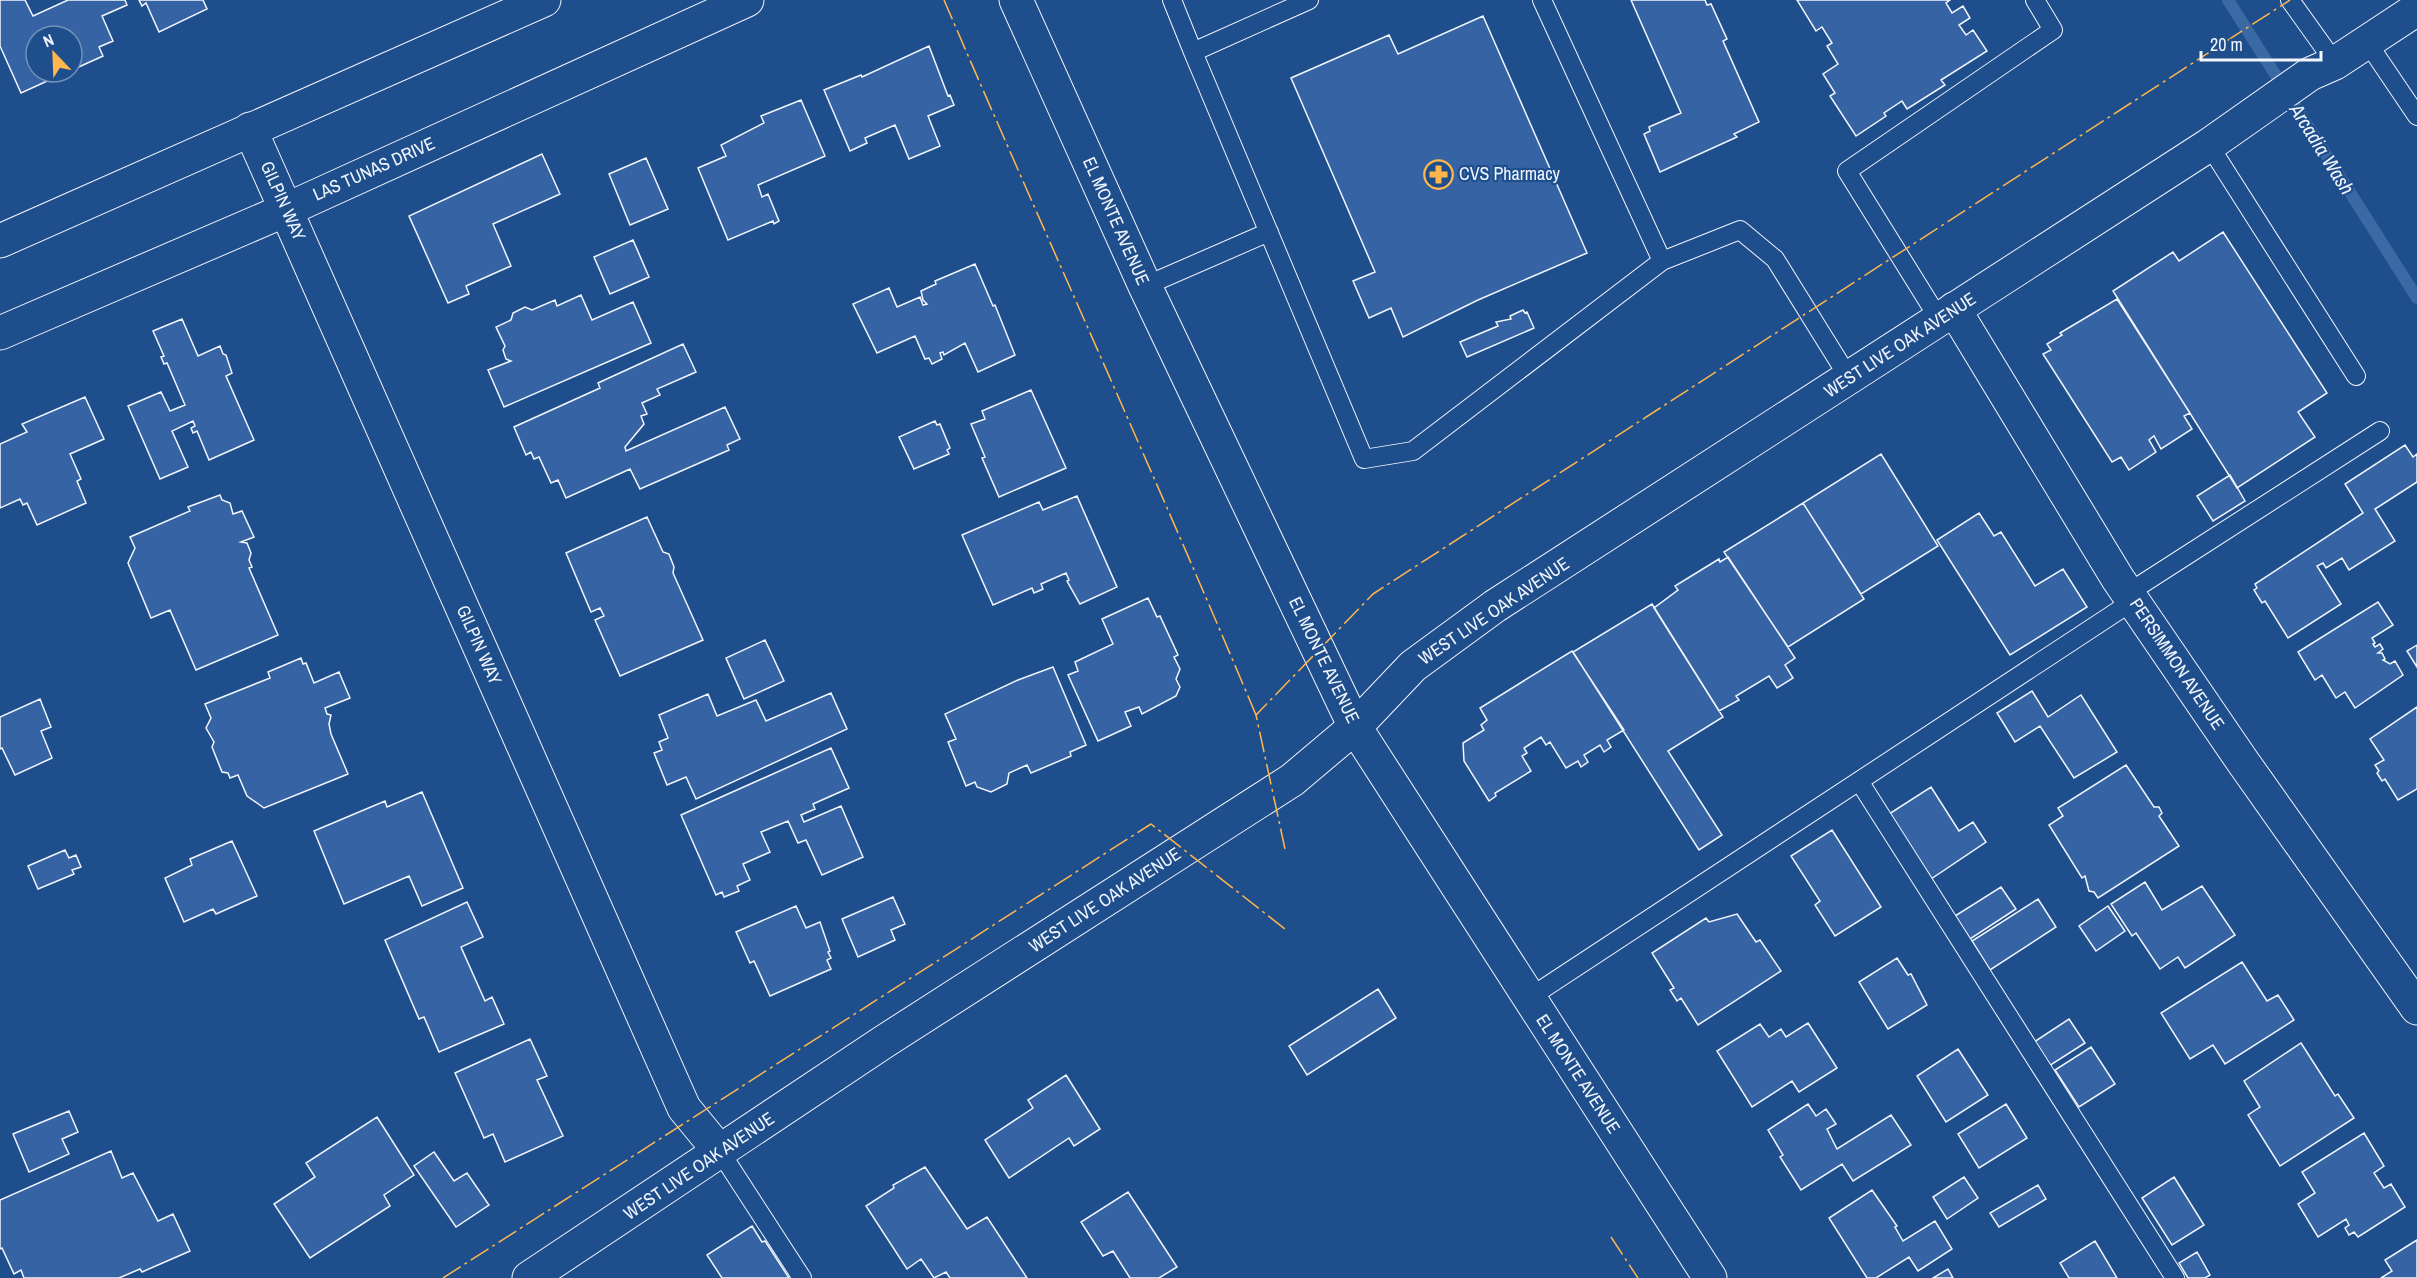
<svg xmlns="http://www.w3.org/2000/svg" width="2417" height="1278" font-family="'Archivo Narrow',sans-serif">
  <style>
    .lines { fill: none; stroke-linecap: round; stroke-linejoin: round }
    .stream { stroke: #3b69a3; stroke-width: 12 }
    .building { fill: #3563a3; stroke: #f2f6ff; stroke-width: 1.5 }
    .service-casing { stroke: #f2f6ff; stroke-width: 20 }
    .minor-casing { stroke: #f2f6ff; stroke-width: 35 }
    .tertiary-casing { stroke: #f2f6ff; stroke-width: 35 }
    .primary-casing { stroke: #f2f6ff; stroke-width: 35 }
    .service { stroke: #1f4e8c; stroke-width: 18 }
    .minor { stroke: #1f4e8c; stroke-width: 33 }
    .tertiary { stroke: #1f4e8c; stroke-width: 33 }
    .primary { stroke: #1f4e8c; stroke-width: 33 }
    .power { stroke: #ffb74d; stroke-width: 1.5; stroke-dasharray: 21 4.5 3 4.5; stroke-linecap: butt }
    .labels { text-anchor: middle; stroke-width: 4.5; stroke-linejoin: round; paint-order: stroke }
    .street-label { font-size: 18px; fill: #f2f6ff; stroke: #1f4e8c }
    .poi-label { font-size: 18px; fill: #f2f6ff; stroke: #1f4e8c; text-anchor: start }
    .water-label { font-size: 20px; font-style: italic; fill: #f2f6ff; stroke: #1f4e8c }
  </style>
  <rect width="100%" height="100%" fill="#1f4e8c"/>
  <g class="lines">
    <path class="stream" d="M2228,0L2417,298"/>
  </g>
  <path class="building" d="M0,0H25L33,16L68,0H125L127,5L102,16L113,41L99,47L103,56L72,70V36H36V72H67L21,93L0,46Z
    M139,0H203L207,9L159,32L146,3L142,6Z
    M1631,0H1705L1707,5L1711,4L1727,39L1723,41L1759,122L1734,134L1737,137L1660,172L1644,134L1650,131L1649,127L1681,113Z
    M1797,0H1950L1946,3L1952,13L1963,6L1970,18L1959,25L1966,35L1973,30L1987,51L1941,80L1945,85L1907,109L1902,101L1884,113L1886,116L1856,136L1830,96L1835,93L1823,74L1838,64L1827,46L1832,43L1822,27L1816,31Z
    M1483,16L1587,253L1478,300L1403,337L1391,308L1369,318L1353,281L1375,272L1291,78L1389,35L1398,54Z
    M929,46L948,96L950,95L954,105L928,116L940,146L909,159L895,125L865,138L867,143L850,151L824,90L861,75L862,77Z
    M801,100L825,156L758,185L762,197L768,194L779,221L774,224L773,221L728,240L698,168L726,156L721,145L764,123L761,116Z
    M542,154L560,194L493,224L511,266L466,286L469,294L448,303L409,216Z
    M646,158L668,209L630,225L609,174Z
    M2223,232L2327,393L2298,412L2315,437L2237,488L2113,291L2173,252L2179,261Z
    M633,240L649,277L610,294L594,257Z
    M975,264L993,306L995,305L1015,355L978,372L965,343L944,355L943,352L940,353L942,359L932,364L929,358L925,359L915,336L877,353L853,304L889,288L897,307L920,297L923,305L927,304L923,300L921,291L936,284L935,281Z
    M581,295L592,320L633,302L651,343L504,407L488,370L511,361L506,359L503,350L505,346L496,327L511,320L513,313L525,307L532,310L555,300L557,306Z
    M2117,299L2190,413L2184,416L2192,429L2161,449L2154,436L2149,440L2156,452L2129,470L2121,457L2112,462L2043,354L2051,350L2047,344L2062,335L2060,333Z
    M1523,310L1525,313L1527,312L1534,328L1467,357L1460,342L1498,326L1496,322L1511,319L1510,316Z
    M182,319L198,356L220,346L223,354L226,355L232,373L226,376L254,440L209,460L197,431L193,433L191,428L195,426L193,421L172,431L188,467L160,479L128,406L161,392L170,411L185,405L167,363L164,364L161,357L164,356L153,331Z
    M683,344L696,372L657,389L660,395L642,403L647,414L641,416L644,424L625,447L626,451L725,407L740,439L727,445L729,450L640,489L630,469L566,498L558,480L551,483L539,457L534,459L531,452L526,455L514,427L600,388L598,383Z
    M1031,390L1066,468L999,497L982,458L985,457L971,424L985,419L982,411Z
    M85,397L104,439L70,454L81,479L77,481L86,503L37,525L27,503L23,505L20,499L0,508V444L27,432L22,424Z
    M935,421L937,425L940,424L950,448L947,450L949,454L914,469L899,437Z
    M2405,445L2413,457L2417,454V482L2375,509L2395,541L2349,570L2342,558L2326,568L2323,563L2317,566L2341,604L2288,638L2265,601L2262,603L2254,590L2257,588L2255,584L2363,513L2345,484Z
    M1881,454L1938,546L1861,594L1803,503Z
    M2230,475L2245,501L2213,521L2197,496Z
    M220,495L222,500L230,503L233,514L242,511L254,537L241,542L247,543L251,553L249,560L252,567L249,568L278,635L196,670L170,610L151,618L128,563L135,548L130,537L190,511L188,507Z
    M1077,496L1117,587L1080,604L1067,581L1069,580L1066,573L1041,584L1043,589L1034,593L1032,588L993,605L962,535L1039,502L1043,510Z
    M1803,503L1864,599L1788,647L1724,552Z
    M1979,513L1994,536L2001,532L2035,586L2063,569L2087,607L2010,655L1937,540Z
    M647,517L663,552L669,554L674,567L673,573L703,640L620,676L595,620L604,616L600,608L591,612L566,553Z
    M1728,557L1795,658L1785,665L1793,678L1777,688L1769,676L1736,696L1739,700L1719,711L1654,608L1678,590L1675,586L1719,559L1720,562Z
    M1148,598L1157,617L1160,616L1178,655L1174,657L1180,669L1176,679L1180,687L1176,696L1142,714L1139,707L1125,712L1131,726L1098,741L1068,675L1078,671L1075,662L1113,644L1102,619Z
    M2378,602L2393,625L2372,638L2375,643L2373,644L2375,647L2380,644L2383,649L2378,653H2382L2385,659L2383,660L2390,664L2395,661L2403,675L2355,708L2345,692L2336,698L2322,675L2315,680L2298,652Z
    M1652,604L1723,717L1668,751L1722,835L1699,850L1573,652Z
    M765,640L784,681L744,699L726,658Z
    M2417,645V667L2407,651Z
    M1572,651L1624,730L1607,740L1611,747L1604,752L1600,745L1584,755L1588,762L1581,767L1578,761L1566,768L1550,742L1546,745L1541,737L1524,748L1527,753L1522,756L1531,771L1495,793L1496,796L1489,801L1464,761L1463,743L1484,730L1481,725L1487,720L1480,708Z
    M301,658L303,664L306,663L314,683L339,672L350,698L325,708L327,714L331,715L329,724L331,734L348,774L264,808L247,796L238,775L230,778L228,773L222,772L212,747L214,742L206,728L211,718L205,704L270,678L268,672Z
    M1053,667L1086,745L1070,752L1071,756L1031,773L1027,765L1009,773L1007,784L991,792L977,787L975,782L966,786L948,742L956,739L945,714L1018,680Z
    M2032,691L2048,717L2081,695L2117,752L2074,778L2040,726L2015,742L1997,713Z
    M831,693L847,729L696,799L686,777L667,785L654,753L662,750L659,742L668,738L659,715L708,694L717,716L756,700L766,721Z
    M40,699L51,727L41,731L52,758L15,775L2,748L0,749V717Z
    M2417,707V789L2398,800L2385,779L2382,781L2377,773L2379,771L2375,765L2384,760L2370,739Z
    M831,748L849,788L813,804L815,809L801,815L804,822L841,806L863,857L822,875L806,840L798,843L788,821L761,832L770,852L743,864L750,880L737,886L739,891L724,897L722,892L716,895L681,815Z
    M2126,765L2154,807H2159L2162,813L2159,816L2179,846L2098,898L2094,892L2089,891L2085,876L2082,878L2049,825L2063,816L2058,808Z
    M1931,787L1959,831L1973,822L1986,842L1931,879L1889,814Z
    M422,792L463,888L422,906L409,876L344,904L314,831L385,801L387,807Z
    M1832,830L1881,907L1835,936L1815,905L1820,901L1791,856Z
    M232,841L257,896L216,914L213,909L184,922L165,878L192,865L190,859Z
    M65,850L69,858L76,855L81,867L72,870L74,874L38,889L28,866Z
    M2145,882L2162,910L2202,886L2235,935L2185,968L2178,957L2160,969L2136,933L2132,936L2111,904Z
    M2001,887L2016,909L1970,939L1955,916Z
    M893,897L905,924L891,930L895,940L858,957L842,919Z
    M2038,899L2056,927L1990,970L1972,941Z
    M467,902L483,937L461,947L485,1001L492,997L504,1024L439,1052L424,1017L419,1019L385,940Z
    M796,906L806,928L820,922L830,951L828,952L831,958L827,960L831,969L770,996L754,961L750,963L736,932Z
    M2108,906L2125,931L2096,951L2079,926Z
    M1737,914L1756,942L1760,940L1781,971L1698,1025L1681,998L1677,1001L1670,990L1674,988L1652,953L1706,918L1709,922Z
    M1897,958L1908,975L1911,974L1927,1005L1888,1029L1859,982Z
    M2242,962L2267,1001L2278,995L2294,1020L2225,1064L2213,1045L2190,1059L2161,1013Z
    M1378,989L1396,1018L1307,1075L1289,1046Z
    M2069,1019L2085,1043L2049,1066L2034,1042Z
    M1808,1023L1837,1068L1799,1092L1792,1081L1752,1107L1717,1051L1760,1024L1769,1037L1781,1029L1786,1037Z
    M530,1039L547,1076L537,1080L563,1136L505,1162L493,1134L484,1138L455,1073Z
    M2301,1043L2335,1096L2338,1094L2354,1118L2280,1166L2248,1115L2260,1107L2244,1081Z
    M2091,1047L2115,1084L2079,1107L2055,1070Z
    M1958,1049L1988,1095L1946,1122L1917,1076Z
    M1066,1075L1100,1129L1074,1146L1069,1138L1009,1178L985,1140L1033,1108L1028,1100Z
    M1808,1104L1816,1116L1826,1109L1836,1124L1827,1129L1837,1149L1891,1115L1911,1145L1853,1181L1842,1164L1801,1190L1780,1157L1783,1155L1768,1130Z
    M2006,1104L2027,1138L1979,1168L1958,1134Z
    M69,1111L78,1132L62,1139L69,1154L29,1172L13,1134Z
    M377,1117L414,1175L384,1195L390,1206L310,1258L274,1204L315,1177L306,1163Z
    M2364,1133L2384,1166L2374,1173L2384,1188L2391,1184L2405,1207L2358,1237L2354,1232L2349,1235L2345,1228L2349,1225L2346,1219L2318,1237L2298,1204L2315,1193L2302,1172Z
    M111,1151L122,1178L133,1173L158,1221L173,1214L190,1251L142,1272L140,1269L119,1278H24L21,1270L14,1274L2,1248L0,1249V1200Z
    M434,1152L454,1181L467,1173L489,1205L456,1227L414,1166Z
    M925,1167L967,1229L987,1217L1027,1278H950L946,1272L934,1278L921,1259L907,1269L866,1206L894,1188L893,1185Z
    M1964,1177L1978,1198L1947,1219L1933,1197Z
    M2174,1177L2204,1225L2172,1245L2142,1198Z
    M2038,1185L2046,1199L1999,1227L1990,1213Z
    M1872,1190L1897,1226L1895,1227L1903,1241L1935,1221L1952,1249L1918,1271L1909,1257L1876,1278H1867L1829,1218Z
    M1128,1192L1177,1267L1159,1278H1130L1113,1251L1103,1256L1081,1222Z
    M752,1226L762,1242L765,1241L789,1278H722L707,1255Z
    M2417,1240V1278H2381L2392,1271L2385,1260Z
    M2095,1241L2117,1278H2069L2060,1263Z
    M2197,1252L2210,1275L2205,1278H2188L2179,1263Z
    M1948,1269L1953,1278H1933Z"/>
  <g class="lines">
    <defs>
      <path id="service" d="M1172,0L1193,52L1309,0
        M1542,0L1662,261L1740,230L1775,259L1849,378
        M2290,0L2335,63
        M2367,42L2417,116
        M1193,52L1364,459L1413,451L1662,261
        M2209,145L2356,376
        M1145,286L1269,232
        M1939,319L1847,171L2053,30L2035,0
        M2128,593L2380,431
        M1859,781L2175,1278
        M1529,998L2133,601
        M721,1153L802,1278"/>
      <path id="minor" d="M250,129L684,1108L721,1153
        M1954,309L2118,579L2243,762L2417,1008"/>
      <path id="tertiary" d="M1016,0L1145,286L1355,727L1710,1278
        M529,1278L885,1041L1292,780L1355,727L1413,666L1495,606L2209,145L2310,74L2335,63L2417,9"/>
      <path id="primary" d="M0,241L544,0
        M0,333L288,209L747,0"/>
    </defs>
    <use href="#service" class="service-casing"/>
    <use href="#minor" class="minor-casing"/>
    <use href="#tertiary" class="tertiary-casing"/>
    <use href="#primary" class="primary-casing"/>
    <use href="#service" class="service"/>
    <use href="#minor" class="minor"/>
    <use href="#tertiary" class="tertiary"/>
    <use href="#primary" class="primary"/>
    <path class="power" d="M944,0C1047,239 1155,475 1256,715
      M1285,849L1256,715L1373,594L2290,0
      M1611,1237L1638,1278
      M443,1278L1151,824L1285,929"/>
  </g>
  <defs>
    <symbol id="pharmacy-ring" viewBox="-11 -11 22 22"><circle r="9.5" fill="#1f4e8c" stroke="#ffb74d" stroke-width="1.5"/><path d="M-2-6h4v4h4v4h-4v4h-4v-4h-4v-4h4Z" fill="#ffb74d"/></symbol>
  </defs>
  <g fill-rule="evenodd">
    <use href="#pharmacy-ring" x="1422" y="158" width="33" height="33"/>
  </g>
  <g class="labels">
    <g class="street-label">
      <text transform="translate(374 169) rotate(-24)" y="6">LAS TUNAS DRIVE</text>
      <text transform="translate(283 201) rotate(66)" y="6">GILPIN WAY</text>
      <text transform="translate(1116 221) rotate(66)" y="6">EL MONTE AVENUE</text>
      <text transform="translate(1900 345) rotate(-33)" y="6">WEST LIVE OAK AVENUE</text>
      <text transform="translate(1494 611) rotate(-34)" y="6">WEST LIVE OAK AVENUE</text>
      <text transform="translate(479 645) rotate(66)" y="6">GILPIN WAY</text>
      <text transform="translate(1324 660) rotate(64)" y="6">EL MONTE AVENUE</text>
      <text transform="translate(2177 664) rotate(56)" y="6">PERSIMMON AVENUE</text>
      <text transform="translate(1105 900) rotate(-33)" y="6">WEST LIVE OAK AVENUE</text>
      <text transform="translate(1578 1074) rotate(57)" y="6">EL MONTE AVENUE</text>
      <text transform="translate(699 1166) rotate(-34)" y="6">WEST LIVE OAK AVENUE</text>
    </g>
    <g class="poi-label">
      <text x="1459" y="180">CVS Pharmacy</text>
    </g>
    <g class="water-label">
      <text transform="translate(2322 149) rotate(58)" y="7">Arcadia Wash</text>
    </g>
  </g>
  <g transform="translate(54 54) rotate(337)"><circle r="28" fill="#1f4e8c" stroke="#7391ba" stroke-width="1.5"/>
  <path d="M0-4.5L10 22L0 15L-10 22Z" fill="#ffb74d"/>
  <text y="-9" font-size="16" font-weight="bold" text-anchor="middle" fill="#f2f6ff">N</text>
  </g>
  <path d="M2201 51v9h120v-9" fill="none" stroke="#f2f6ff" stroke-width="3"/>
  <text x="2210" y="51" font-size="18" fill="#f2f6ff" stroke="#1f4e8c" stroke-width="4.5" paint-order="stroke">20 m</text>
</svg>
